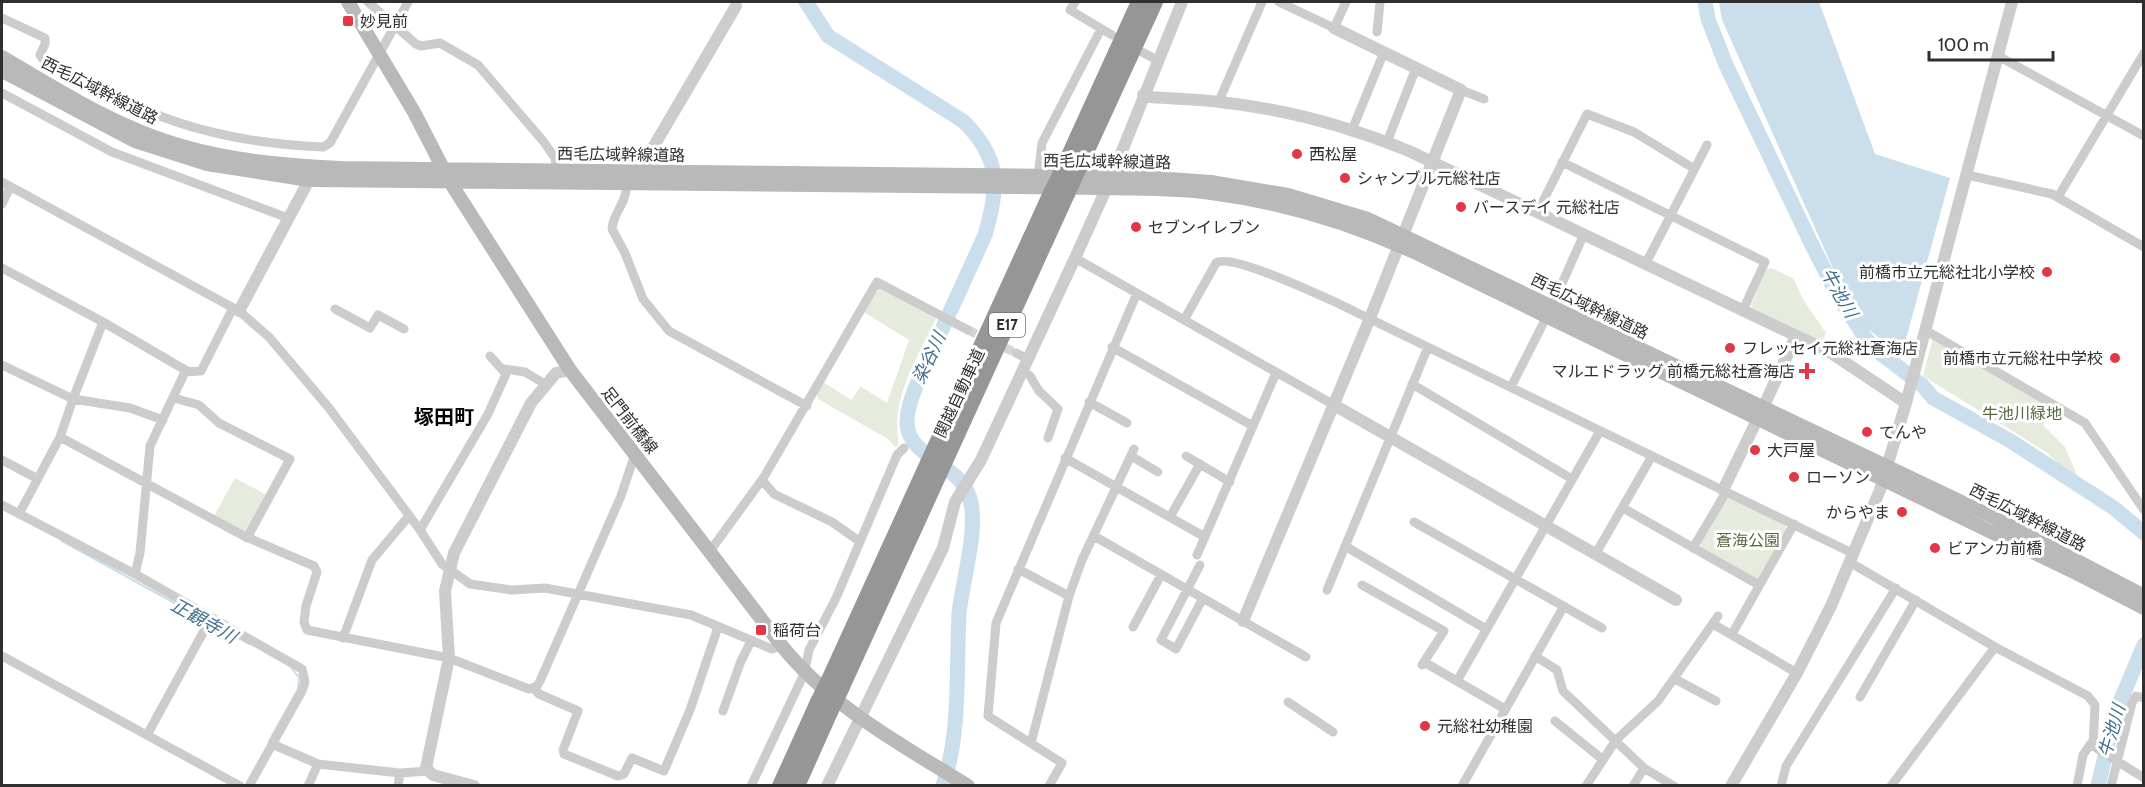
<svg xmlns="http://www.w3.org/2000/svg" width="2145" height="787" font-family="Cabin,'Noto Sans JP',sans-serif">
  <style>
    .green { fill: #e5ecde }
    .water { fill: #cadeeb }
    .lines { fill: none; stroke-linecap: round; stroke-linejoin: round }
    .stream { stroke: #cadeeb; stroke-width: 2 }
    .river { stroke: #cadeeb; stroke-width: 15 }
    .minor-tunnel { stroke: #d5d5d5; stroke-width: 9; stroke-dasharray: 9 4.5; stroke-linecap: butt }
    .minor { stroke: #ccc; stroke-width: 9 }
    .tertiary { stroke: #ccc; stroke-width: 12 }
    .secondary { stroke: #b9b9b9; stroke-width: 14 }
    .motorway { stroke: #969696; stroke-width: 16 }
    .motorway-bridge { stroke: #969696; stroke-width: 16 }
    .poi-dot { fill: #e03844; stroke: #fff; stroke-width: 2 }
    .labels { text-anchor: middle; stroke-width: 6; stroke-linejoin: round; paint-order: stroke }
    .shield { fill: #fff; stroke: #6d6d6d; stroke-width: 1.5 }
    .shield-label { font-size: 15px; font-weight: bold; fill: #2f2f2f }
    .poi-label { font-size: 16px; fill: #2f2f2f; stroke: #fff; text-anchor: start }
    .street-label { font-size: 16px; fill: #2f2f2f; stroke: #fff }
    .park-label { font-size: 16px; fill: #526a3e; stroke: #fff }
    .water-label { font-size: 18px; font-style: italic; fill: #3f708f; stroke: #fff }
    .quarter-label { font-size: 20px; font-weight: bold; fill: #000; stroke: #fff }
  </style>
  <rect width="100%" height="100%" fill="#fff"/>
  <path class="green" d="M1771,268L1793,278L1804,301L1826,333L1822,342L1753,309L1751,305L1766,270Z
    M883,288L936,318C917,359 890,399 899,445L895,447L888,439L818,399L816,393L823,382L852,400L860,386L887,403L909,340L864,312L877,290Z
    M1933,338L2046,402V420L2043,425L2065,447L2077,475L2075,478L2046,452L1923,376Z
    M235,478L267,495L248,532L244,533L214,516Z
    M1729,498L1785,525L1787,531L1760,578L1756,579L1701,547V542L1724,500Z"/>
  <path class="water" d="M1719,2H1819L1875,154L1950,178L1903,350H1894L1866,327L1844,293L1722,20Z"/>
  <g class="lines">
    <path class="stream" d="M62,541L207,621
      M212,624L249,644
      M269,741L298,689L299,678L291,667"/>
    <path class="river" d="M806,2L828,36L963,121C1001,158 999,186 985,235C968,272 951,309 934,347C925,367 906,402 907,423C908,456 956,464 968,493C981,524 962,580 959,614C956,671 961,730 943,786
      M1705,2L1708,19L1726,65L1811,243L1839,298L1871,346L1923,386L1933,398L2009,440L2114,508L2144,533
      M2098,786L2115,714L2144,645"/>
    <path class="minor-tunnel" d="M968,330L1016,353"/>
    <path class="minor" d="M368,2L416,44L421,46L440,43L478,65L543,141L555,158L556,170
      M1075,2L1070,10L1112,35
      M1279,2L1334,28L1346,2
      M2,18L45,38V44L40,55L43,59C143,115 207,142 323,147L330,143L408,2
      M1377,32L1380,2
      M1142,52L1157,60
      M1998,56L2144,136
      M1461,90L1484,99
      M2,93L112,152L288,218
      M1219,101L1262,2
      M1352,130L1384,52
      M1387,142L1416,68
      M1562,162L1765,262L1743,310
      M1967,175L2052,194L2144,247
      M1038,177L1042,143L1101,29
      M2,182L239,311L269,337L329,408L420,530L442,564L470,584L512,590L545,588L691,615L772,649L782,646
      M626,184C628,202 613,212 612,229L625,253L643,299L669,331L807,406
      M2058,197L2144,53
      M2,204L10,187
      M1538,211L1587,114L1634,132L1693,168
      M1075,258L1334,405
      M1646,263L1707,145
      M2,268L103,322L73,399L130,408L163,420
      M1552,306L1584,234
      M335,309L370,328L378,315L404,329
      M1184,320L1216,263C1230,253 1312,292 1331,300L1854,554
      M103,322L187,371
      M1925,330L2085,423L2144,510
      M1112,347L1253,426
      M1016,353L1028,359
      M2,365L73,399L60,437L244,536L314,566L317,572L306,606L304,622L307,630L449,658L529,689L537,686L540,681L621,496L635,454
      M504,369L525,372L545,384
      M1022,370L1030,376L1039,391L1058,409L1048,438
      M1412,384L1572,479
      M1511,387L1547,316
      M174,398L199,405L219,423L290,459L247,538
      M1089,402L1127,423
      M1131,456L1158,472
      M1186,456L1230,482
      M1065,458L1205,537
      M2,460L38,479
      M762,480L774,494L832,522L859,541
      M2,505L135,574L302,669L305,682L302,691L249,786
      M1623,508L1759,585
      M19,514L60,437
      M1170,517L1200,464
      M1414,522L1602,628
      M420,530L488,414L506,374L490,356
      M1094,536L1306,657
      M1345,546L1486,629
      M1693,548L1726,492
      M710,551L764,477L877,282L968,330
      M1197,555L1276,373
      M1595,555L1652,456
      M1851,563L1995,647L2088,696L2095,705L2093,746L2144,778
      M1200,565L1161,640L1176,649L1203,598
      M1018,569L1069,596
      M135,574L140,553L150,446L185,372L201,371L233,308
      M1362,585L1444,631L1422,665
      M1327,590L1428,347
      M1713,624L1797,673
      M1133,627L1161,575
      M1732,634L1794,524
      M343,638L372,560L409,516
      M2,656L240,786
      M1535,656L1557,670L1563,691L1644,768L1674,786
      M1424,662L1505,709
      M1675,679L1716,701
      M1457,681L1600,431
      M534,688L539,694L578,711L563,750L564,754L618,776L624,774L632,758L664,771L690,710L718,627
      M1860,697L1916,600
      M1288,702L1333,732
      M723,711L741,661L751,641
      M1555,721L1602,759
      M147,735L211,618
      M1031,743L1069,596L1082,560L1134,449
      M272,744L318,764L400,773L428,771
      M308,786L318,764
      M398,786L400,773
      M751,786L804,674L809,650L836,598L897,455L904,448
      M1049,786L1062,763L988,716L996,623L1137,293
      M1462,786L1564,606
      M1586,786L1616,740L1658,701L1718,616
      M1633,786L1644,768
      M1781,786L1786,766L1896,588
      M1891,786L1995,647
      M2077,786L2083,755L2092,742
      M2111,786L2132,703L2136,696L2144,698"/>
    <path class="tertiary" d="M1143,95L1150,97C1174,99 1197,99 1220,102C1285,109 1348,126 1409,151L1828,351L1906,403
      M647,171L651,151L736,6
      M239,311L309,180
      M1334,405L1676,600
      M1763,408L1796,336
      M1723,490L1758,418
      M1243,621L1370,318L1461,90L1334,28
      M474,786L433,775L426,768L449,658L445,591L454,553L531,403L556,373L570,370
      M827,786L943,548L955,502L981,460L1075,258L1112,176L1182,2
      M1731,786L1797,673L1831,606L1880,490L1906,403L2012,2"/>
    <path class="secondary" d="M348,2L414,112L450,182L570,370L782,646C831,707 902,745 968,786
      M2,57C46,83 91,111 139,131C203,158 272,165 341,168L1141,177L1211,182L1288,195L1368,219L1995,518L2144,596
      M2,71L135,141L207,164L309,180L1106,188C1141,189 1176,188 1211,193C1282,202 1351,223 1416,253L2080,575L2144,608"/>
    <path class="motorway" d="M1062,171L1139,2
      M1077,172L1155,2
      M829,680L1051,193
      M841,689L1067,194
      M780,786L818,702
      M797,786L830,712"/>
    <path class="motorway-bridge" d="M1051,193L1062,171
      M1067,194L1077,172
      M818,702L829,680
      M830,712L841,689"/>
  </g>
  <g class="poi-dot">
    <rect x="342" y="15" width="12" height="12" rx="3"/>
    <circle cx="1297" cy="154" r="6"/>
    <circle cx="1345" cy="178" r="6"/>
    <circle cx="1461" cy="207" r="6"/>
    <circle cx="1136" cy="227" r="6"/>
    <circle cx="2047" cy="272" r="6"/>
    <circle cx="1730" cy="348" r="6"/>
    <circle cx="2115" cy="358" r="6"/>
    <path d="M1804 362h6v6h6v6h-6v6h-6v-6h-6v-6h6z"/>
    <circle cx="1867" cy="432" r="6"/>
    <circle cx="1755" cy="450" r="6"/>
    <circle cx="1794" cy="477" r="6"/>
    <circle cx="1902" cy="512" r="6"/>
    <circle cx="1935" cy="548" r="6"/>
    <rect x="755" y="624" width="12" height="12" rx="3"/>
    <circle cx="1425" cy="726" r="6"/>
  </g>
  <g class="labels">
    <rect class="shield" x="989" y="313" width="36" height="24" rx="4.5"/>
    <g class="shield-label">
      <text x="1007" y="330">E17</text>
    </g>
    <g class="poi-label">
      <text x="360" y="27">妙見前</text>
      <text x="1309" y="160">西松屋</text>
      <text x="1357" y="184">シャンブル元総社店</text>
      <text x="1473" y="213">バースデイ 元総社店</text>
      <text x="1148" y="233">セブンイレブン</text>
      <text x="2035" y="278" text-anchor="end">前橋市立元総社北小学校</text>
      <text x="1742" y="354">フレッセイ元総社蒼海店</text>
      <text x="2103" y="364" text-anchor="end">前橋市立元総社中学校</text>
      <text x="1795" y="377" text-anchor="end">マルエドラッグ 前橋元総社蒼海店</text>
      <text x="1879" y="438">てんや</text>
      <text x="1767" y="456">大戸屋</text>
      <text x="1806" y="483">ローソン</text>
      <text x="1890" y="518" text-anchor="end">からやま</text>
      <text x="1947" y="554">ビアンカ前橋</text>
      <text x="773" y="636">稲荷台</text>
      <text x="1437" y="732">元総社幼稚園</text>
    </g>
    <g class="street-label">
      <text transform="translate(100 90) rotate(27)" y="6">西毛広域幹線道路</text>
      <text transform="translate(621 154) rotate(1)" y="6">西毛広域幹線道路</text>
      <text transform="translate(1107 161) rotate(1)" y="6">西毛広域幹線道路</text>
      <text transform="translate(1590 306) rotate(26)" y="6">西毛広域幹線道路</text>
      <text transform="translate(959 393) rotate(-65)" y="6">関越自動車道</text>
      <text transform="translate(630 420) rotate(52)" y="6">足門前橋線</text>
      <text transform="translate(2028 517) rotate(27)" y="6">西毛広域幹線道路</text>
    </g>
    <g class="park-label">
      <text x="2022" y="419">牛池川緑地</text>
      <text x="1748" y="546">蒼海公園</text>
    </g>
    <g class="water-label">
      <text transform="translate(1839 293) rotate(60)" y="6">牛池川</text>
      <text transform="translate(929 358) rotate(-65)" y="6">染谷川</text>
      <text transform="translate(204 621) rotate(29)" y="6">正観寺川</text>
      <text transform="translate(2112 731) rotate(-74)" y="6">牛池川</text>
    </g>
    <g class="quarter-label">
      <text x="444" y="424">塚田町</text>
    </g>
  </g>
  <rect width="2145" height="787" fill="none" stroke="#2f2f2f" stroke-width="6"/>
  <path d="M1929 51v9h124v-9" fill="none" stroke="#2f2f2f" stroke-width="3"/>
  <text x="1938" y="51" font-size="18" fill="#2f2f2f" stroke="#ffffff" stroke-width="4.5" paint-order="stroke">100 m</text>
</svg>
